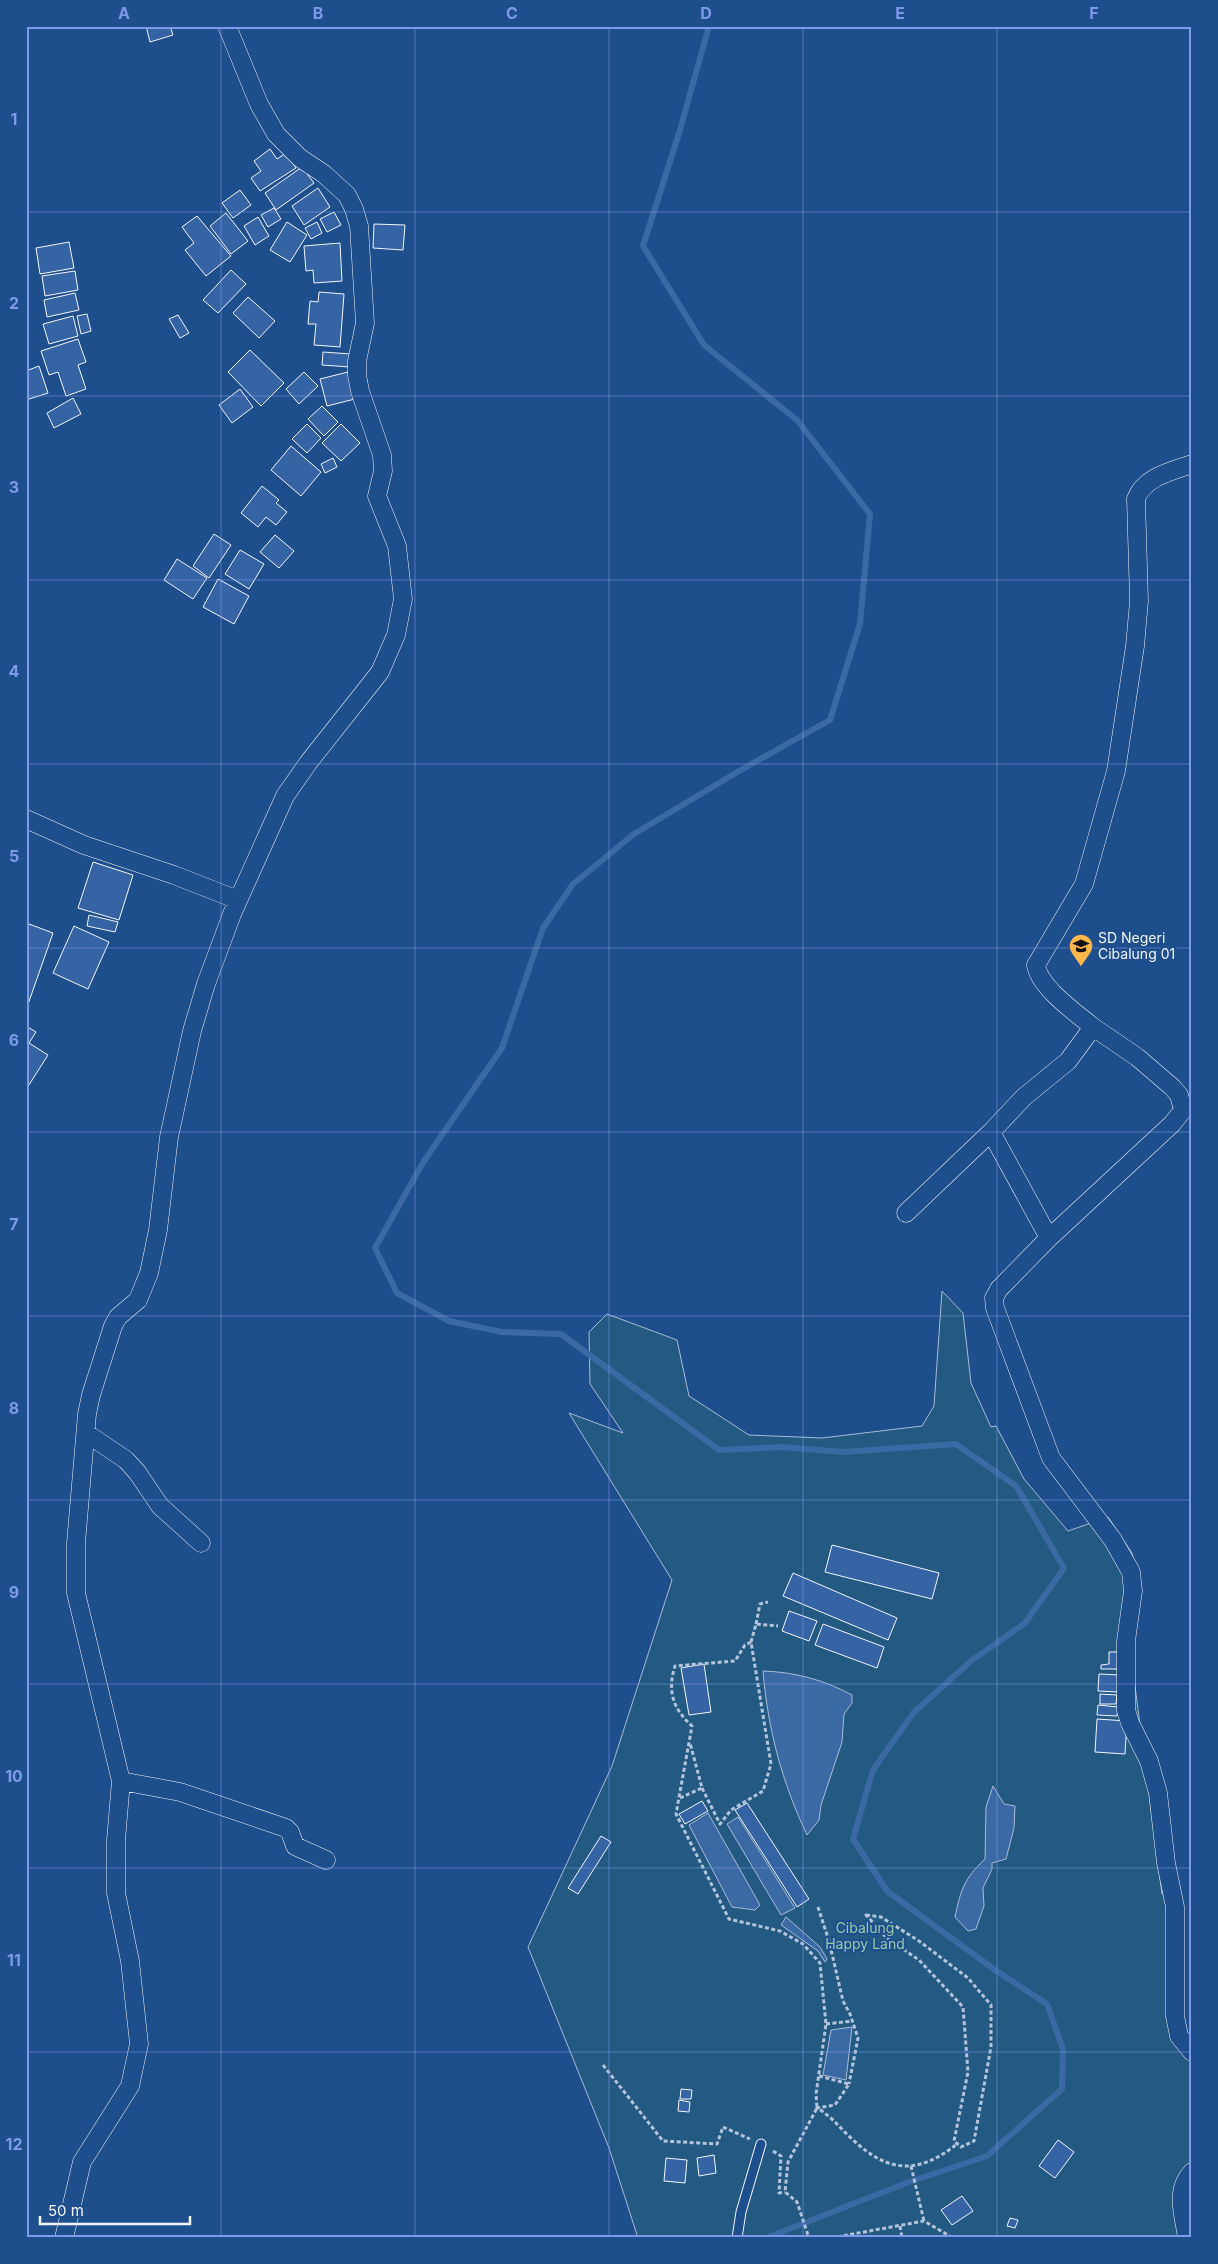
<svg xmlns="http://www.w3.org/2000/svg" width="1218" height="2264" font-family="Inter,sans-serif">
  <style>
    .green { fill: #245a82; stroke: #a8bbd7 }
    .water { fill: #3b69a3; stroke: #a8bbd7 }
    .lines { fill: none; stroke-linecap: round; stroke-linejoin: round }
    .stream { stroke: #3b69a3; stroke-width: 6 }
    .building { fill: #3563a3; stroke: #f2f6ff }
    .lane-casing { stroke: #f2f6ff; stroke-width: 11 }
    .street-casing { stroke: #f2f6ff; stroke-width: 19 }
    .path { stroke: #b3c4dc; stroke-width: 3; stroke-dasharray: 4 2.5; stroke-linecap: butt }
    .lane { stroke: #1f4e8c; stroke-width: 9 }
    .street { stroke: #1f4e8c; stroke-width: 18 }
    .grid { fill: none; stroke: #7d9aea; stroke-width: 1; stroke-opacity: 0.55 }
    .labels { text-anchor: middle; stroke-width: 4; stroke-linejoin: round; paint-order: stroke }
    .poi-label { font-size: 14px; fill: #f2f6ff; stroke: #1f4e8c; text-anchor: start }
    .park-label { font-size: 14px; fill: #97c8a6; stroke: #1f4e8c }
    .neatline { fill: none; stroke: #7d9aea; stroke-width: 2 }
    .grid-label { font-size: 16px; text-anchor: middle; font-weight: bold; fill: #7d9aea }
  </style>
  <rect width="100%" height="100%" fill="#1f4e8c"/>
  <path class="green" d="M942,1291L963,1313L971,1383L991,1427L996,1426L1024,1479L1068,1531L1108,1517L1132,1553L1139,1583L1132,1663L1162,1894L1173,1902L1177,2001L1192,2059V2238H638L609,2148L528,1947L612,1766L672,1580L569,1413L623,1433L590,1384L589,1332L607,1314L677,1340L689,1396L749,1435L822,1438L922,1426L934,1406Z"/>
  <path class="water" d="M763,1671C795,1672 824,1680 852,1695V1703L844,1714L842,1742L821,1805L819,1820L807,1835C782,1782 768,1730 763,1671Z
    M993,1786L1004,1804L1015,1806L1014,1828L1006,1859L992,1863V1869L983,1888L984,1906L976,1929L968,1931L955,1917C961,1889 964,1879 985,1859L986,1807Z
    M708,1813L760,1905L755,1910L732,1907L689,1825Z
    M738,1817L795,1908L781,1915L727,1824Z
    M786,1917L820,1947L827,1959L825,1962L818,1951L781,1925Z
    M852,2027L846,2080L823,2075L831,2030Z"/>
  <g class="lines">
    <path class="stream" d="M709,26L680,130L643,246L704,345L797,420L870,514L860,624L830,720L739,771L634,834L573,884L543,928L502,1048L424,1161L375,1248L397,1293L449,1321L502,1332L561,1334L719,1450L783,1447L843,1452L956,1444L1016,1486L1064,1568L1025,1623L971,1661L914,1712L873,1770L853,1839L887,1891L995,1970L1047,2004L1063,2049L1062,2089L987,2156L909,2182L766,2238"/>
  </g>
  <path class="building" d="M146,26H170L173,35L150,42Z
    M270,149L277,159L286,153L296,168L260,191L251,178L261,171L254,161Z
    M302,167L314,183L276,210L265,193Z
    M318,188L330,207L304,225L292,206Z
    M240,190L251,205L233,218L222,203Z
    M274,208L281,219L268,227L261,215Z
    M334,212L341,225L327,232L320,219Z
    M226,213L248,241L231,254L210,226Z
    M197,216L231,256L206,276L185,250L194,243L182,227Z
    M258,217L269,236L255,245L244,226Z
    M287,222L307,235L290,262L270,250Z
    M317,222L322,233L311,239L305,228Z
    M374,224L405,225L403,250L373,248Z
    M69,242L74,268L40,274L36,248Z
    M340,243L342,281L314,283L313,270L306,271L304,246Z
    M231,270L246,284L218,313L203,300Z
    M75,271L78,290L45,296L42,276Z
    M319,292L344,294L340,347L314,345L316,324H308L310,301L318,302Z
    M75,293L79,310L47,317L44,300Z
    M248,297L275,321L259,338L233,313Z
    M87,314L91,331L81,334L77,316Z
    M178,315L189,333L180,338L169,319Z
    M73,316L78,336L49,344L43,324Z
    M78,339L86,362L78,365L86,389L66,396L58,372L49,375L41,351Z
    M250,350L284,383L261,406L228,372Z
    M323,352L351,354L350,367L322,365Z
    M39,366L48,393L26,400V371Z
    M352,371L359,398L327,406L320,379Z
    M304,372L318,386L299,404L286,389Z
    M240,389L253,407L232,423L219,405Z
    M73,398L81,414L54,428L47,413Z
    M322,406L338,422L324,436L308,419Z
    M307,424L321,438L307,453L292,439Z
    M341,424L360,443L341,461L322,443Z
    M291,446L321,472L301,496L271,470Z
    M333,458L337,467L325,473L321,464Z
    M262,486L279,500L276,503L287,512L276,525L266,517L258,527L241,513Z
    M214,534L231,545L209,578L193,566Z
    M275,535L294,551L279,568L260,552Z
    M240,550L264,564L249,589L225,574Z
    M177,559L207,578L193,599L164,580Z
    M218,579L249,596L234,624L203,607Z
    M93,862L133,875L119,920L78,908Z
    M89,915L118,922L115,932L87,926Z
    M29,924L53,933L26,1010V931Z
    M74,926L109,942L88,989L53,973Z
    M26,1026L36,1032L29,1043L48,1055L27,1088Z
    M832,1545L939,1573L932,1599L825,1572Z
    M793,1573L897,1618L888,1640L783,1596Z
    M789,1611L817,1621L809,1641L782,1631Z
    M823,1624L884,1647L877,1668L815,1645Z
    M1109,1652H1119V1669H1101V1665L1109,1664Z
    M704,1664L711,1712L689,1715L681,1668Z
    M1099,1674L1120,1675L1118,1692L1098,1691Z
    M1100,1694L1117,1695L1116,1704H1100Z
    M1098,1705L1118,1707L1117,1716L1097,1715Z
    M1097,1719L1127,1721L1125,1754L1095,1752Z
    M702,1801L708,1811L685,1824L679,1814Z
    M747,1803L809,1899L797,1907L735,1810Z
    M601,1836L611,1842L578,1894L568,1888Z
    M681,2089L692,2090L691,2099H680Z
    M679,2100L690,2102L689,2112L678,2111Z
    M1058,2140L1074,2152L1055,2178L1039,2166Z
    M714,2155L716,2173L699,2176L697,2158Z
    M666,2158L687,2160L685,2183L664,2181Z
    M962,2196L973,2211L952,2225L941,2210Z
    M1010,2218L1018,2220L1015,2228L1007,2226Z"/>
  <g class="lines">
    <defs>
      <path id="lane" d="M737,2238L741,2212L761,2144"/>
      <path id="street" d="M1192,464C1172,471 1144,477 1136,499L1139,601L1135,646L1116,771L1084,884L1036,965C1039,987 1076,1013 1093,1027L1068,1061L1024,1097L991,1132L1049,1238L999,1289L994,1298L995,1308L1051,1458L1113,1540L1131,1572L1133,1591L1126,1641V1710L1130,1723L1149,1761L1158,1793L1166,1863L1175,1907V2016L1179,2036L1192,2052
        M26,819L84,845L174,875L238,900
        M906,1213L991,1132
        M1049,1238L1172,1124L1183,1110L1179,1095L1172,1087L1137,1057L1093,1027
        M86,1433L126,1460L137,1472L160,1506L201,1543
        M121,1781L180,1792L286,1828L290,1832L295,1846L326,1860
        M64,2238L82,2162L130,2086L139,2044L130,1961L116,1893V1840L121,1781L76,1593V1543L87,1414L91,1395L113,1326L118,1317L138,1300L149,1273L158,1230L169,1137L192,1031L206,984L232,914L285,796L308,763L380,672L396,635L403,599L397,546L377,496L383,471L382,455L360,391L357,375V361L365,323L359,226L354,209L347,195L324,174L300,158L276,134L259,104L227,26
        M1187,2238C1184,2214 1174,2191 1192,2172"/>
    </defs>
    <use href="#lane" class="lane-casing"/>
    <use href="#street" class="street-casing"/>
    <path class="path" d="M756,1624L760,1604L768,1602
      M751,1642L745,1645L735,1661L675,1666C667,1691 673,1709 692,1726L676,1814L729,1919L780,1931L803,1944L820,1963L826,2024L816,2094L817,2108L788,2162L785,2192L797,2202L809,2238
      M702,1788L720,1824L731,1810L763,1791L771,1764L751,1642L756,1624L778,1626
      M680,1798L702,1788L690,1743
      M818,1907L829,1941L843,2001L850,2014L858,2038L849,2084
      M866,1915L881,1917L919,1941L968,1978L991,2005V2047L974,2141L961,2147L954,2141L968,2072L963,2007L919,1960L888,1939Z
      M826,2024L853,2021
      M603,2065L663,2141L717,2144L723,2127L750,2139
      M819,2076L849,2084L835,2105L817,2108C831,2116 840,2128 852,2139C888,2173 918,2175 957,2144
      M773,2151L781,2156L779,2193L785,2192
      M911,2166L924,2221
      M900,2226L902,2238
      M831,2238L924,2221L953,2238"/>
    <use href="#lane" class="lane"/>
    <use href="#street" class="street"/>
  </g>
  <path class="grid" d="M221,26V2238M415,26V2238M609,26V2238M803,26V2238M997,26V2238M26,212H1192M26,396H1192M26,580H1192M26,764H1192M26,948H1192M26,1132H1192M26,1316H1192M26,1500H1192M26,1684H1192M26,1868H1192M26,2052H1192"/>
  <defs>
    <symbol id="school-pin" viewBox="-11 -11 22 30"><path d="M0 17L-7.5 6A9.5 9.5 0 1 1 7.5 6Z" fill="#ffb74d" stroke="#1f4e8c"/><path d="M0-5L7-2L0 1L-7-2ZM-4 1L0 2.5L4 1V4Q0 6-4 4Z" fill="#111"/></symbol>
  </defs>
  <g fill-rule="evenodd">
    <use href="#school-pin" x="1067" y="932" width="28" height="38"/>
  </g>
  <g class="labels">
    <g class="poi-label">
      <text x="1098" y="943">SD Negeri<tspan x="1098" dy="16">Cibalung 01</tspan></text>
    </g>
    <g class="park-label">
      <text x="865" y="1933">Cibalung<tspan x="865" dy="16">Happy Land</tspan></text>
    </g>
  </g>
  <rect width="1218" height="2264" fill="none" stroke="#1f4e8c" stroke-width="55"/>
  <path d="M40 2216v8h150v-8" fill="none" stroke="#f2f6ff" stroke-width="2.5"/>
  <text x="48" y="2216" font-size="15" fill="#f2f6ff" stroke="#1f4e8c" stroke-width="4" paint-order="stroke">50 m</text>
  <rect x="28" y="28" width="1162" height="2208" class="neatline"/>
  <g class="grid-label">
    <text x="124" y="19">A</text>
    <text x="318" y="19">B</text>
    <text x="512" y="19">C</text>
    <text x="706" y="19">D</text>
    <text x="900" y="19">E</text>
    <text x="1094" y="19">F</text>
    <text x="14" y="125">1</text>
    <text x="14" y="309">2</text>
    <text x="14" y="493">3</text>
    <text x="14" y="677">4</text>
    <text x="14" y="862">5</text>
    <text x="14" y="1046">6</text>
    <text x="14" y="1230">7</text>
    <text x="14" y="1414">8</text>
    <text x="14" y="1598">9</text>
    <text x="14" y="1782">10</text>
    <text x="14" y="1966">11</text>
    <text x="14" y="2150">12</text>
  </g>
</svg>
